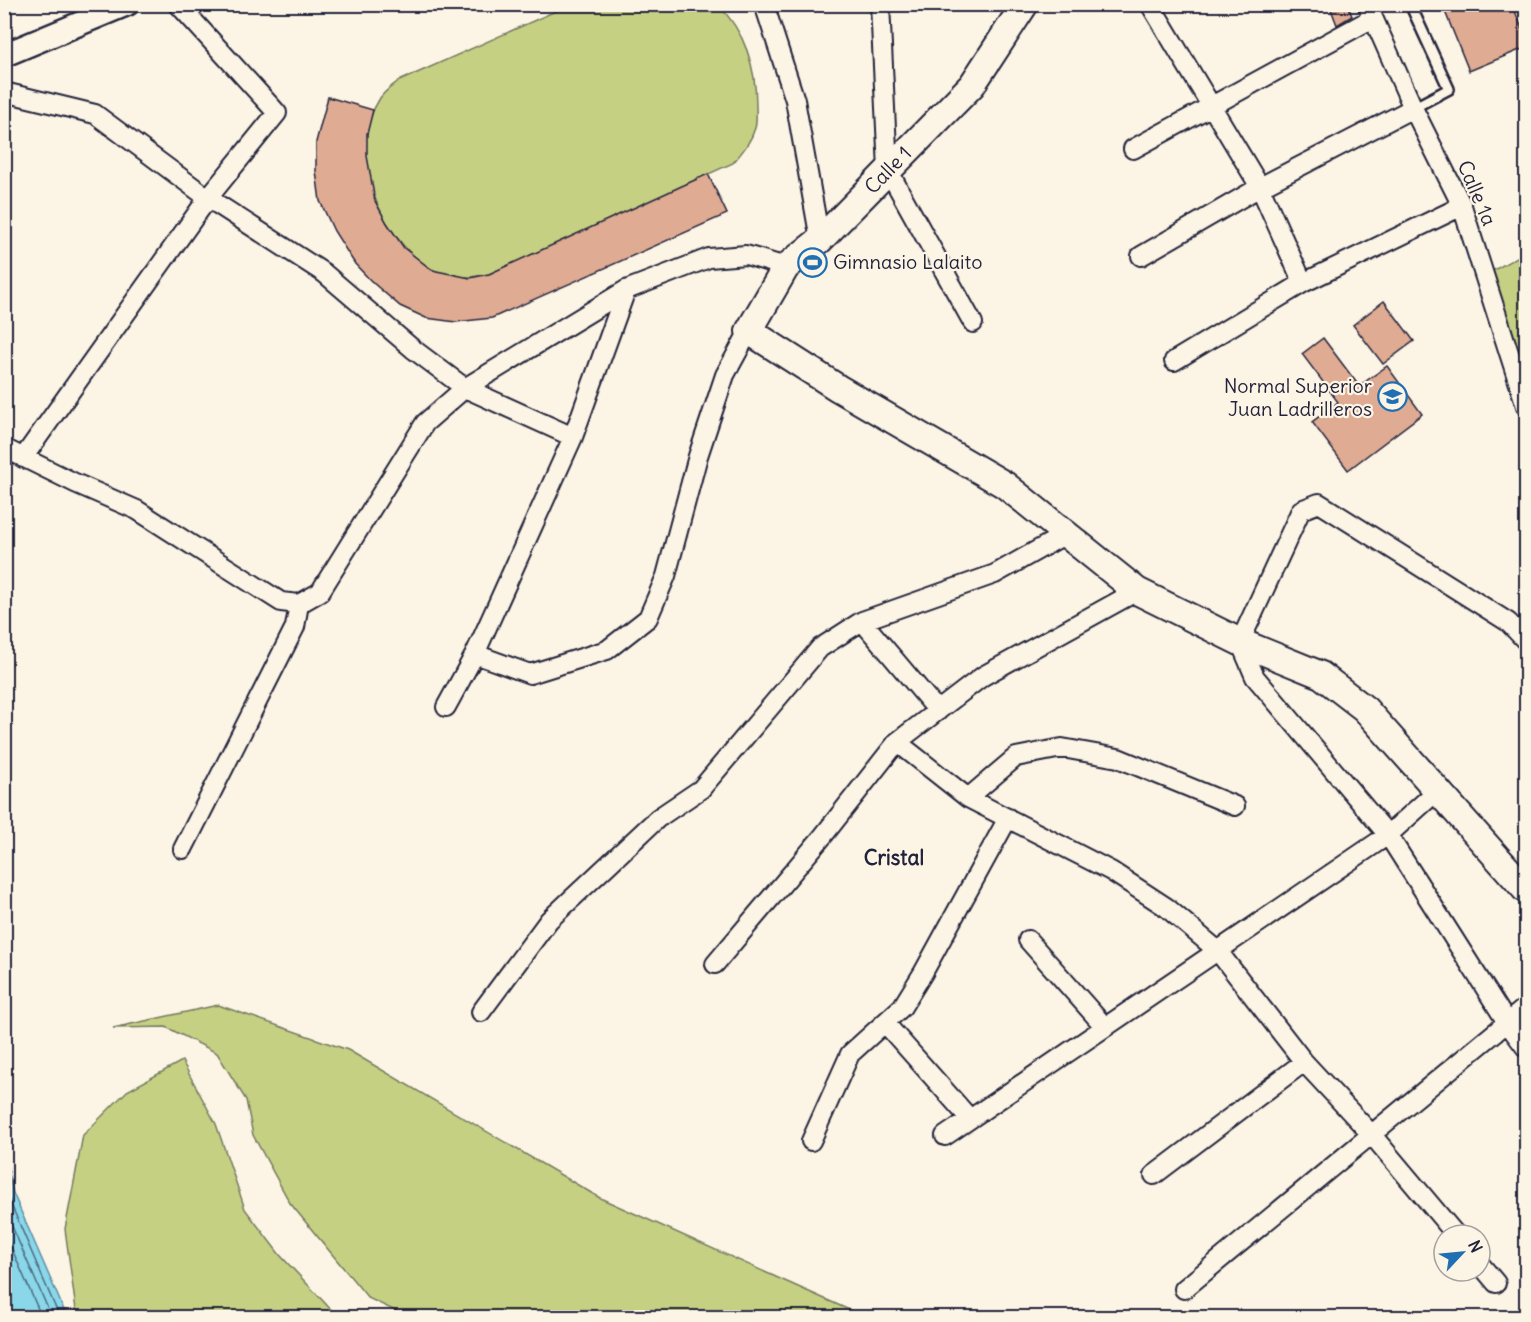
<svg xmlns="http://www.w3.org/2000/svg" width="1531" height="1322" font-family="Delius,sans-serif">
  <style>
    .green { fill: #c5d083; stroke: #74795f; stroke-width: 1.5 }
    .water { fill: #8ad7ea; stroke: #608fa4; stroke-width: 1.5 }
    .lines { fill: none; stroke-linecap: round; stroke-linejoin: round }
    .shore { stroke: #4c6a81; stroke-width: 1.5 }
    .building { fill: #dfab93; stroke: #22223b; stroke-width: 1.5 }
    .service-casing { stroke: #22223b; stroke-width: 14 }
    .minor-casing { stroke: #22223b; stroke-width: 22 }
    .tertiary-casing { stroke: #22223b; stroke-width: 27 }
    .secondary-casing { stroke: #22223b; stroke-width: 30 }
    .service { stroke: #fcf5e5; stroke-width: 9 }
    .minor { stroke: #fcf5e5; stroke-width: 18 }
    .tertiary { stroke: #fcf5e5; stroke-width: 22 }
    .secondary { stroke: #fcf5e5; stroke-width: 26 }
    .labels { text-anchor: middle; stroke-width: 4.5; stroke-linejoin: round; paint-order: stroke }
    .street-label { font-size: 20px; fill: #22223b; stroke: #fcf5e5 }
    .poi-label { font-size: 20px; fill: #22223b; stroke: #fcf5e5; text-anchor: start }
    .neighbourhood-label { font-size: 21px; font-weight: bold; fill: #22223b; stroke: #fcf5e5 }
  </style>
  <rect width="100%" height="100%" fill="#fcf5e5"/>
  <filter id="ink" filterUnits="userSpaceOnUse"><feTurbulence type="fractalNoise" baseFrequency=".0167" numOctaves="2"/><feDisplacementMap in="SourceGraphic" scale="12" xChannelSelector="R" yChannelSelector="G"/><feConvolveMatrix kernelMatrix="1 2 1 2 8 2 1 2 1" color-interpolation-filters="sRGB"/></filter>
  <g filter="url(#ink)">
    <path class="green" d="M569,5H718C745,31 756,68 756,105C756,112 757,121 755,128C751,142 742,152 733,163L489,274C471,278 448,279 430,268C379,237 345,152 380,98C384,92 391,87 397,82Z
      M1526,252V385L1492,271Z
      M218,1005L348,1050L600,1198L865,1317L410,1318L368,1298L290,1203L253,1135L246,1100L217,1053L166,1027L113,1028Z
      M182,1061L216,1124L245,1209L280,1255L338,1317H77L65,1229L83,1135L127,1091Z"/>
    <path class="water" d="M5,1154L13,1193L67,1317H5Z"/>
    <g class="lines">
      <path class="shore" d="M4,1183L7,1195L60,1318
        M4,1208L52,1318
        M4,1231L42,1318"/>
    </g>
    <path class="building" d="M1329,4H1347L1352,16L1337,25Z
      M1442,4H1512L1527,40V47L1469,71Z
      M328,97L373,110L367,134V156L375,201L387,223L404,248L432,270L470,278L489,274L708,174L727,214L492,318L456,322L426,318L400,306L372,282L355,264L334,231L320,201L316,171V142Z
      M1384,301L1414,341L1383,364L1353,325Z
      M1323,338L1359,386L1387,366L1422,414L1348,470L1312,422L1338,402L1302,354Z"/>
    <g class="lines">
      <defs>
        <path id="service" d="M1410,4L1449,89L1413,108"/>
        <path id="minor" d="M764,4L795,100L820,240
          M880,4L888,170L973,323
          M1150,4L1260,187L1303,283
          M1367,4L1413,108L1462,206L1526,406
          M4,92L95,114L208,198L324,273L413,349L465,388L573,437
          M1133,149L1373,18
          M1141,256L1260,187L1413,108
          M1174,361L1303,283L1462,206
          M4,448L75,483L137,510L281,602L299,604L320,592L425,423L465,388L626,290L709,258L746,255L786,267
          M23,458L208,198L277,113L178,4
          M862,621L938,711
          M1526,641L1508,622L1319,503L1301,510L1240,642L1255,677L1388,835L1508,1024L1526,1048
          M475,654L530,674L607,650L648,618L666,576L698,456L725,375L749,331
          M446,707L475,654L573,437L626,290
          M897,742L968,798L1111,871L1166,907L1217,950L1304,1062L1372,1135L1456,1235
          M968,798L1016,757L1062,748L1118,758L1235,806
          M183,849L295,627L299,604
          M1028,940L1105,1027
          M715,964L823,836L897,742L983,676L1137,591
          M481,1012L549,920L658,818L701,789L820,648L862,621L995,574L1066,534
          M885,1023L970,1119
          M945,1136L1388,835L1438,790
          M811,1141L850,1054L902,1007L923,973L1008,818
          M1154,1175L1304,1062
          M1480,1264L1496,1283
          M1184,1289L1526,1007"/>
        <path id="tertiary" d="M4,55L127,4"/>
        <path id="secondary" d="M1025,4L972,85L820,240L786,267L749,331L838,388L1005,485L1137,591L1240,642L1321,675L1365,709L1526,890"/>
      </defs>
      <use href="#service" class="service-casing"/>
      <use href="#minor" class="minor-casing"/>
      <use href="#tertiary" class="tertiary-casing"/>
      <use href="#secondary" class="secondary-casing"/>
      <use href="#service" class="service"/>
      <use href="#minor" class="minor"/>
      <use href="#tertiary" class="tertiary"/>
      <use href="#secondary" class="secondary"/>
    </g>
  </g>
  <defs>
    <symbol id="stadium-ring" viewBox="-11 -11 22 22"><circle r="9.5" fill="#fcf5e5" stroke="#1f6fb2" stroke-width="1.5"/><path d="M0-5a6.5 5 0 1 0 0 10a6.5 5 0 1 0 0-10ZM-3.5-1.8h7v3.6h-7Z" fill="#1f6fb2"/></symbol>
    <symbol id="university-ring" viewBox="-11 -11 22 22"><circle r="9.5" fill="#fcf5e5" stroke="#1f6fb2" stroke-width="1.5"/><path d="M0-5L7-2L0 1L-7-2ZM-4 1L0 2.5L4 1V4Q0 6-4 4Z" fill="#1f6fb2"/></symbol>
  </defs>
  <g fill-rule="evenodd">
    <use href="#stadium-ring" x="796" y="246" width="33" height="33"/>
    <use href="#university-ring" x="1376" y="380" width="33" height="33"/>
  </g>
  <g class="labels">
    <g class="street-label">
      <text transform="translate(888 170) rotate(-46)" y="7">Calle 1</text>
      <text transform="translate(1477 193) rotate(67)" y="7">Calle 1a</text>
    </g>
    <g class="poi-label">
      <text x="833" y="269">Gimnasio Lalaito</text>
      <text x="1372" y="393" text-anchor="end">Normal Superior<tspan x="1372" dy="23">Juan Ladrilleros</tspan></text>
    </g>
    <g class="neighbourhood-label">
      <text x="894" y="865">Cristal</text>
    </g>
  </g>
  <rect width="1531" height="1322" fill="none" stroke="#fcf5e5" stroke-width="24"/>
  <rect x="12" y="12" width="1507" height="1298" fill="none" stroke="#22223b" stroke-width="2" filter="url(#ink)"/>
  <g transform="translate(1462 1253) rotate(64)"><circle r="28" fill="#fcf5e5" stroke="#a5a1a1" stroke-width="1.5"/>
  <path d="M0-4.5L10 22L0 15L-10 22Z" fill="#1f6fb2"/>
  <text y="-9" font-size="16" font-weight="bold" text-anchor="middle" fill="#22223b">N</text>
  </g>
</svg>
